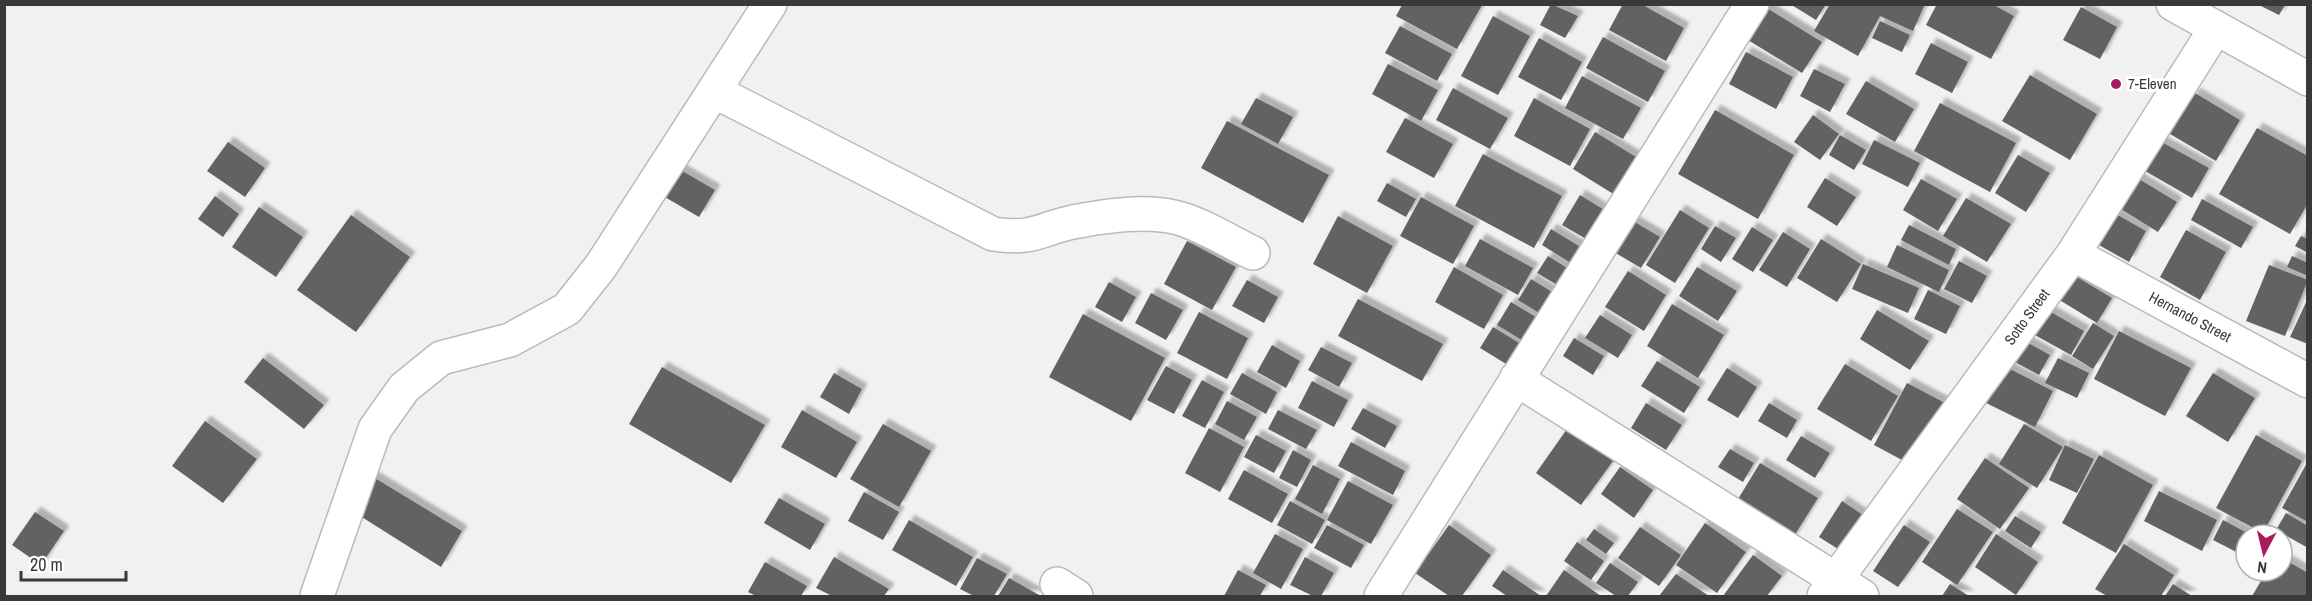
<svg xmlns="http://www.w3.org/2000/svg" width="2312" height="601" font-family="'Archivo Narrow',sans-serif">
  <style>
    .building { fill: #626361; filter: url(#shadow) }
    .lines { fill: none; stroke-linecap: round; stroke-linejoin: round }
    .minor-casing { stroke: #babbb8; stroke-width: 36 }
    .major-casing { stroke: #babbb8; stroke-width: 36 }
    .minor { stroke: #fff; stroke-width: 33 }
    .major { stroke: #fff; stroke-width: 33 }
    .poi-dot { fill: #a81c5e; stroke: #fffffe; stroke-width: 2 }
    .labels { text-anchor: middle; stroke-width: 6; stroke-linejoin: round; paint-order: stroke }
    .poi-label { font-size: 15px; fill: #393938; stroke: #fffffe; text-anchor: start }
    .street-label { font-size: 15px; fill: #393938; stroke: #fffffe }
  </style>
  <defs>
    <filter id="shadow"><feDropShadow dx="5.5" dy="-5.5" stdDeviation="1.5" flood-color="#0004"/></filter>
  </defs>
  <rect width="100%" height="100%" fill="#f1f2ef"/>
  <path class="building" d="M1551,4L1578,16L1565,38L1540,25Z
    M1623,4H1641L1684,28L1666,61L1609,30Z
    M1790,4H1826L1816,20Z
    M1830,4H1925L1913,31L1880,16L1858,56L1814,31Z
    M1937,4H1992L2014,16L1991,59L1926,25Z
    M1402,5H1482L1457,49L1396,16Z
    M1762,5L1822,42L1802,73L1743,37Z
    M2259,5H2285L2279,15Z
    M2081,7L2117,27L2100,59L2063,40Z
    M1493,16L1530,36L1498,95L1461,76Z
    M1880,21L1910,35L1902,52L1872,38Z
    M1400,26L1452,54L1437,81L1385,53Z
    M1603,37L1665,71L1648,102L1586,68Z
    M1539,38L1582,62L1561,100L1518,77Z
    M1931,43L1968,62L1952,93L1915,74Z
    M1746,52L1793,77L1776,109L1729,84Z
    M1388,64L1438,90L1421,121L1372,94Z
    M1814,69L1845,84L1830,112L1800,96Z
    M2030,75L2097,114L2070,160L2002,121Z
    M1582,76L1641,108L1623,139L1565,108Z
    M1866,81L1914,109L1895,142L1846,114Z
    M1453,88L1508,118L1490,149L1436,120Z
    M2195,93L2240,120L2216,161L2170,134Z
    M1256,98L1293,117L1278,144L1241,124Z
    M1534,98L1590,129L1570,166L1514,136Z
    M1940,103L2016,143L1990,192L1914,151Z
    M1715,110L1794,155L1758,219L1678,174Z
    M1813,115L1839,134L1820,160L1794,142Z
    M1405,118L1453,144L1434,178L1386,152Z
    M1227,121L1329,175L1303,223L1201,168Z
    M2257,128L2308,156V203L2290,234L2219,194Z
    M1595,132L1646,163L1623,200L1573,169Z
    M1840,135L1866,150L1854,170L1829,155Z
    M2156,139L2209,168L2192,198L2140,168Z
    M1874,140L1920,163L1908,187L1862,164Z
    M228,142L265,168L245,197L207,171Z
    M1483,154L1562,196L1534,248L1455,206Z
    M2018,155L2050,173L2026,212L1995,193Z
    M679,169L715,190L699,217L663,196Z
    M2134,176L2177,202L2158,232L2116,206Z
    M1825,178L1856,197L1837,226L1807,207Z
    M1921,179L1957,199L1938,231L1903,210Z
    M1387,183L1416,199L1406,217L1377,201Z
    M1580,195L1606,211L1588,240L1562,225Z
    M215,196L239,214L223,237L198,219Z
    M1421,197L1474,226L1453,264L1400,236Z
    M1966,198L2011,224L1987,262L1943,236Z
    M2202,199L2253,227L2241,248L2191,220Z
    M259,207L303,237L276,277L232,247Z
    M2107,209L2146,231L2129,262L2090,240Z
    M1680,210L1709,228L1675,283L1646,265Z
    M351,215L410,257L356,332L297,290Z
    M1338,216L1393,246L1367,293L1313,264Z
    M1633,221L1660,237L1641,268L1614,252Z
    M1909,225L1956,249L1949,265L1901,240Z
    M1715,226L1736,238L1721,262L1701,249Z
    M1752,227L1773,240L1753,272L1732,259Z
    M1551,229L1592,254L1582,270L1542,245Z
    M2186,230L2226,252L2200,300L2160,277Z
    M1783,232L1810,249L1787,287L1759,270Z
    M2301,236L2308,239V253L2295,246Z
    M1480,239L1533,268L1518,295L1465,266Z
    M1821,239L1861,264L1837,302L1797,278Z
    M1187,241L1236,267L1212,310L1164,284Z
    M1897,245L1949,270L1939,292L1887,267Z
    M1548,256L1575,273L1564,289L1537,273Z
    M2292,256L2308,263V276L2287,267Z
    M1959,261L1987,276L1972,303L1944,289Z
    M1863,264L1919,288L1908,313L1852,289Z
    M2269,265L2308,280L2285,336L2246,321Z
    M1454,267L1503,295L1484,329L1435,302Z
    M1697,267L1737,291L1718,321L1679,296Z
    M1628,271L1666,295L1644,331L1605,307Z
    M2067,271L2112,298L2097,323L2053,296Z
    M1531,279L1562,298L1549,319L1518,300Z
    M1247,280L1278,297L1264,323L1232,306Z
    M1109,282L1136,297L1122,322L1095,307Z
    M1928,290L1960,306L1946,334L1914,319Z
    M1151,293L1183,310L1166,340L1135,323Z
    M2308,298V344L2290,337Z
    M1358,299L1443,344L1422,381L1338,336Z
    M1511,302L1544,322L1530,345L1497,325Z
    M1672,304L1724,335L1698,378L1647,346Z
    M2037,304L2084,331L2071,355L2024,329Z
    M1877,310L1929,341L1910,370L1860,339Z
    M1199,312L1248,338L1227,379L1177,353Z
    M1083,314L1165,358L1131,421L1049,377Z
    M1600,315L1632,335L1618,358L1585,338Z
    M2093,323L2114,336L2093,369L2072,356Z
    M1493,327L1529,349L1516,370L1480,348Z
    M2119,331L2191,368L2165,416L2094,379Z
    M1574,338L1604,356L1593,375L1563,356Z
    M2023,340L2050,355L2039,375L2011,360Z
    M1272,345L1300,361L1286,388L1257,372Z
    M1321,347L1352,363L1339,387L1308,370Z
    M263,358L324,405L304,429L244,382Z
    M2058,358L2089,373L2077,398L2045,383Z
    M1657,361L1700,387L1684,413L1641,386Z
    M1845,364L1898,396L1871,441L1817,409Z
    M2002,365L2053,391L2035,427L1984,402Z
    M1166,366L1192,380L1174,414L1147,400Z
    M662,367L765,425L731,483L629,424Z
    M1727,368L1757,387L1738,418L1707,400Z
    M834,373L862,389L849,414L820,397Z
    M1242,373L1277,392L1266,414L1230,394Z
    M2213,373L2255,398L2228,442L2186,416Z
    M1202,380L1224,392L1205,428L1182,416Z
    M1312,381L1348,400L1334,427L1298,408Z
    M1907,383L1949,405L1915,467L1874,445Z
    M1227,401L1257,417L1244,440L1215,424Z
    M1646,403L1682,425L1666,450L1631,428Z
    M1769,403L1797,420L1787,438L1758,421Z
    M1363,408L1397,426L1385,448L1351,429Z
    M802,410L857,442L836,478L781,447Z
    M1278,410L1317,430L1306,449L1268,429Z
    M205,421L257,459L223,503L172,466Z
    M883,424L931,451L899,507L850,479Z
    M2024,424L2063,447L2037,488L1999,464Z
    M1209,428L1244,447L1220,492L1185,473Z
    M1567,429L1613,461L1581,505L1536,473Z
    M1256,435L1286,451L1274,473L1244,457Z
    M2256,435L2302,461L2263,533L2216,508Z
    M1801,436L1830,453L1815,478L1786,460Z
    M1351,442L1405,471L1393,495L1338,466Z
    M2065,445L2094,459L2077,493L2049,480Z
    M1730,449L1754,463L1743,482L1718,467Z
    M1293,450L1311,460L1297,487L1279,478Z
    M2099,455L2153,485L2116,553L2062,523Z
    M1985,458L2029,488L2000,529L1957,499Z
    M2308,461V522L2282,508Z
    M1760,463L1818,498L1789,544L1732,509Z
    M1313,465L1340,479L1322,514L1295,499Z
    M1620,467L1653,490L1634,518L1601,494Z
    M1244,470L1288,494L1272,523L1228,499Z
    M370,475L462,531L441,567L349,509Z
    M1348,481L1393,505L1371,544L1327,520Z
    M2159,491L2217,520L2202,551L2144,521Z
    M864,492L899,512L883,540L848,521Z
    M779,498L825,524L810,550L764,523Z
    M1290,501L1325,520L1312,544L1277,525Z
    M1842,501L1869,519L1846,554L1819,537Z
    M1957,509L1993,532L1957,585L1922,562Z
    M35,512L64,531L41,565L12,545Z
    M2286,513L2308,526V548L2276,530Z
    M2015,516L2041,532L2031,548L2005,531Z
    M909,520L973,557L956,586L892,550Z
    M2223,520L2251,535H2246V557L2213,540Z
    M1705,523L1746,552L1717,593L1676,565Z
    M1327,525L1364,545L1351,568L1314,548Z
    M1449,525L1491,555L1462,596H1449L1415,573Z
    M1904,525L1930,542L1898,587L1873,571Z
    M1640,527L1681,555L1659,586L1618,558Z
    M1594,529L1614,543L1606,554L1586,540Z
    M1275,534L1303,549L1281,589L1253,573Z
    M1996,534L2038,562L2016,595L1975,567Z
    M1577,542L1604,561L1591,580L1564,561Z
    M2124,544L2174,575L2161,596H2107L2095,589Z
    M1753,555L1782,576L1767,596H1723Z
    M834,557L889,589L884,596H832L816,588Z
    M1305,557L1334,573L1321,596H1313L1290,585Z
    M977,558L1007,574L994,596H974L960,589Z
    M2282,558L2308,573V596H2252L2267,571H2282Z
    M765,562L807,586L801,596H756L748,592Z
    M1610,563L1638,582L1628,596H1616L1596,583Z
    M1238,570L1266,585L1260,596H1224Z
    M1503,570L1541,596H1507L1492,586Z
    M1564,570L1601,596H1546Z
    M1676,574L1709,596H1659Z
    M1009,578L1041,596H998Z
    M1950,584L1969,596H1942Z
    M2173,584L2192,596H2165Z"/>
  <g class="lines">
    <defs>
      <path id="minor" d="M714,91L993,234C1034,240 1037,230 1073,222C1104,216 1143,210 1174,217C1198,222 1230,242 1253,253
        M2073,254L2308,381
        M1516,379L1862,596
        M1057,584L1076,596
        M317,596L375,429L404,388L441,358L510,340L567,309L601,266L770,4
        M1381,596L1752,4
        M1824,596L2073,254L2216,28"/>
      <path id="major" d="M2173,4L2308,79"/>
    </defs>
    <use href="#minor" class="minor-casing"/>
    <use href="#major" class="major-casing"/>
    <use href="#minor" class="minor"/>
    <use href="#major" class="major"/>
  </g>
  <circle class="poi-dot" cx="2116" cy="84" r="6"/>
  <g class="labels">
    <g class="poi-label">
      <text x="2128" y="89">7-Eleven</text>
    </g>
    <g class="street-label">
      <text transform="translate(2027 317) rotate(-54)" y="5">Sotto Street</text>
      <text transform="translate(2190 317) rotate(28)" y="5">Hernando Street</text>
    </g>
  </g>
  <rect width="2312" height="601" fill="none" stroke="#393938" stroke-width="12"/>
  <g transform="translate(2264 553) rotate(187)"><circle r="28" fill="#fffffe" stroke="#b0b0af" stroke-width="1.5"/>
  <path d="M0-4.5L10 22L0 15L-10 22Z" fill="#a81c5e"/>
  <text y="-9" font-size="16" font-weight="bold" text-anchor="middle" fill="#393938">N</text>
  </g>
  <path d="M21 571v9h105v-9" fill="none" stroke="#393938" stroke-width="3"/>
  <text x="30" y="571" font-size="18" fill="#393938" stroke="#fffffe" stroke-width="4.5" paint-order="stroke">20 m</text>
</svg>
